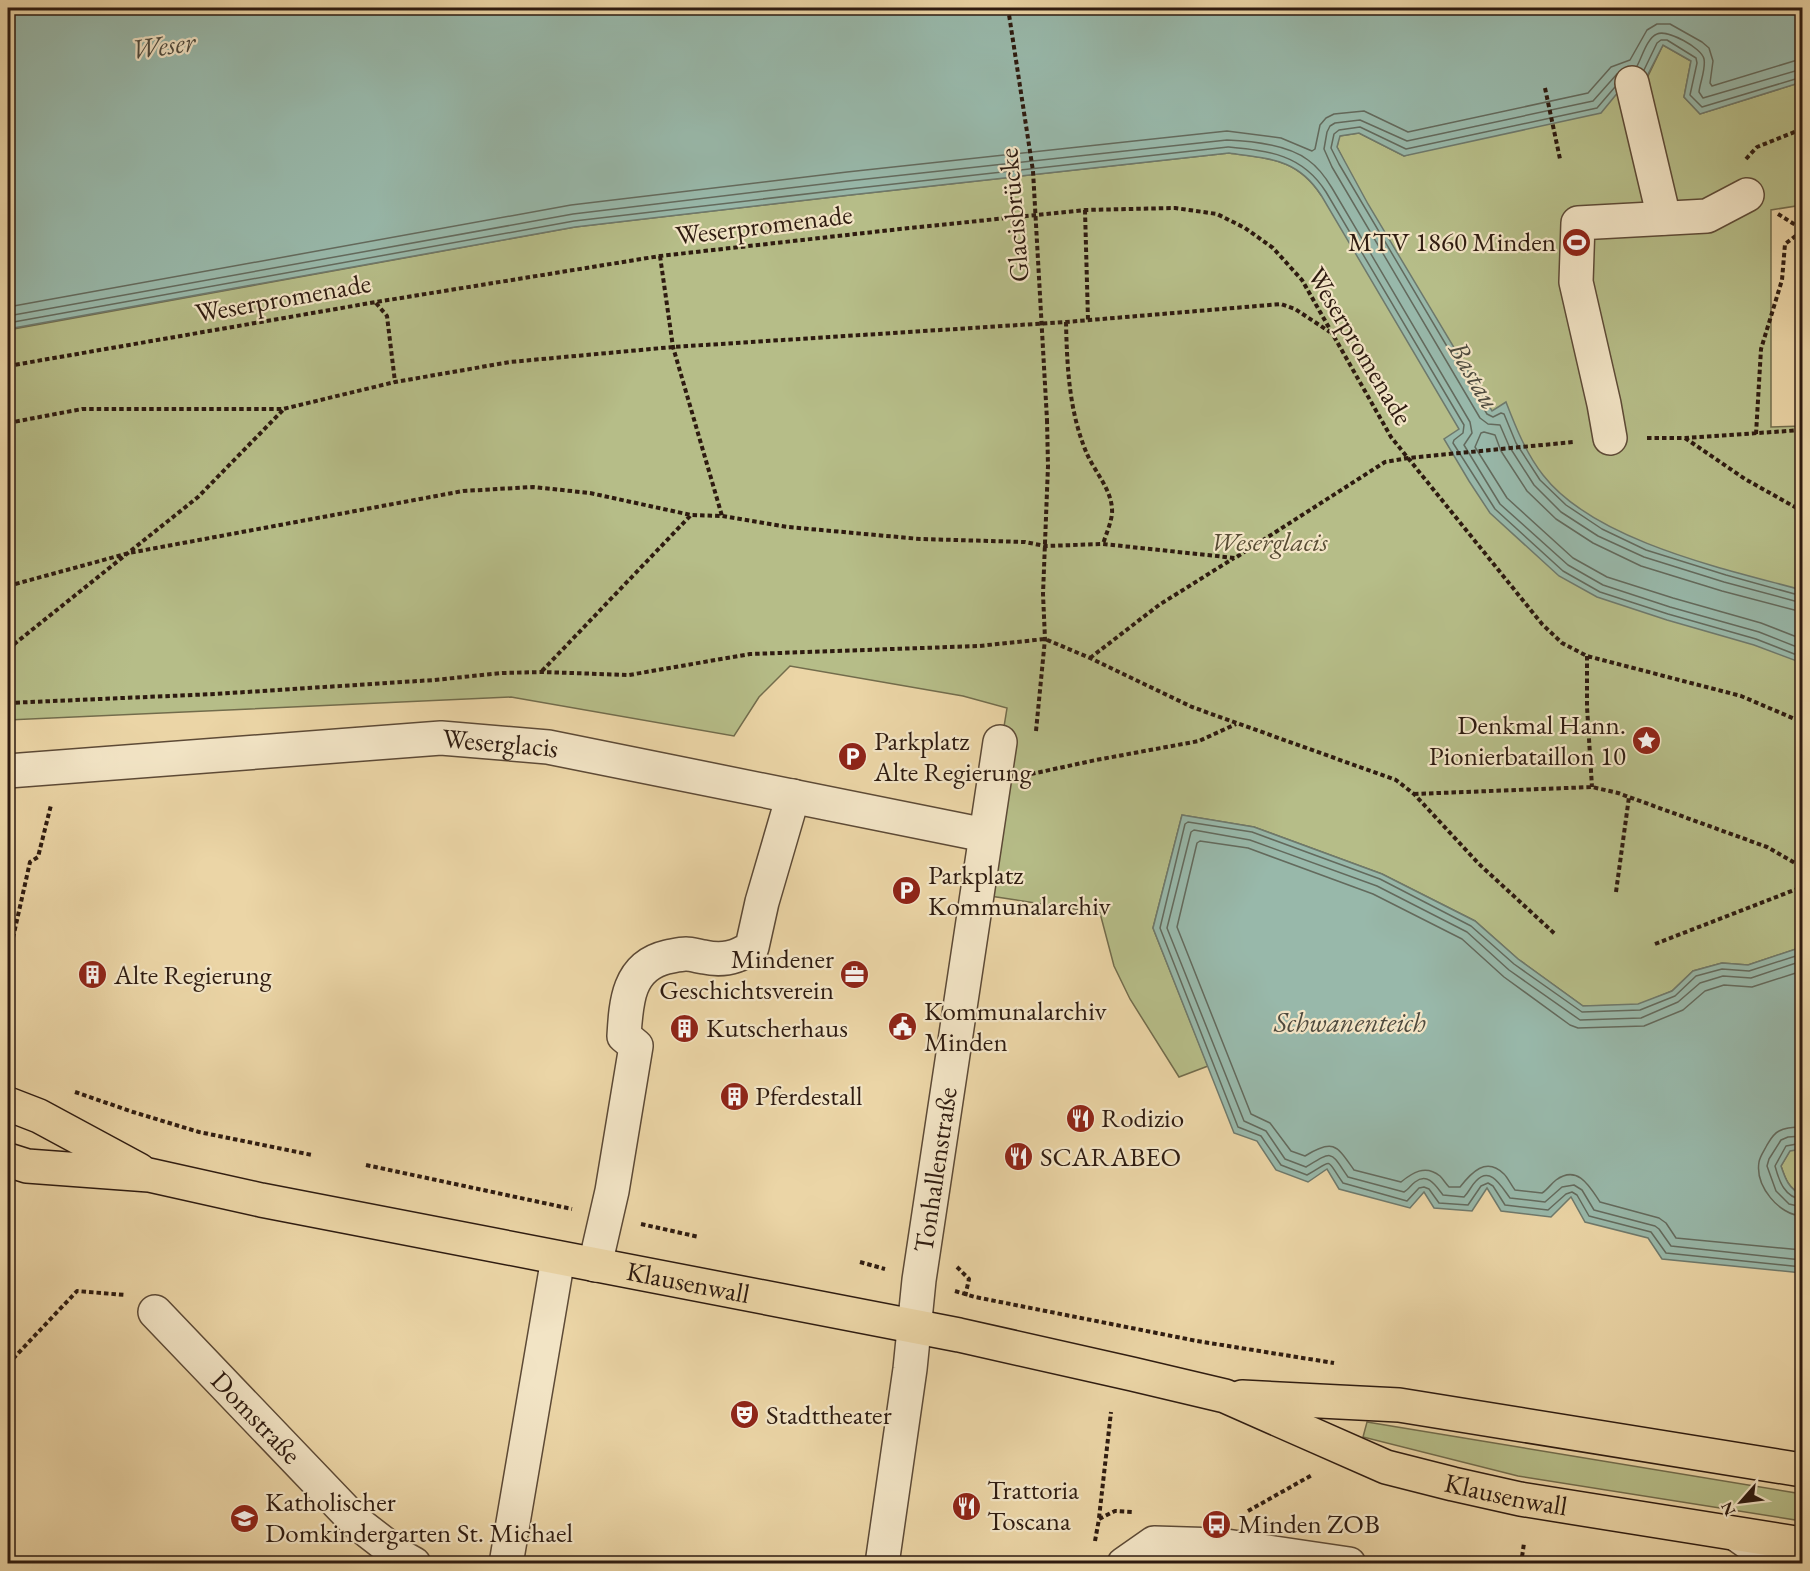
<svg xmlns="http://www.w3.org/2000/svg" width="1810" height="1571" font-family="'EB Garamond',serif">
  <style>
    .green { fill: #b6bd88; stroke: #726c4c; stroke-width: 1.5 }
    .water { fill: #98b8aa; stroke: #6e796c; stroke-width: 1.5 }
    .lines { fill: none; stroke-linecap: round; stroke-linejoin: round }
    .shore { stroke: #636a5d; stroke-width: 1.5 }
    .minor-casing { stroke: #5d4a36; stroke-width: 36 }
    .major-casing { stroke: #2e1b10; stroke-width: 36 }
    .path { stroke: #2e1b10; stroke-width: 4; stroke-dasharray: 4.5 3; stroke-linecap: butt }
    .minor { stroke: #f2e4c5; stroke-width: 33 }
    .major { stroke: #ebd5a6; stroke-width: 33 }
    .path-bridge { stroke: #2e1b10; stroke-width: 4; stroke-dasharray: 4.5 3; stroke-linecap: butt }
    .labels { text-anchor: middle; stroke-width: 4.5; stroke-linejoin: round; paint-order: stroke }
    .street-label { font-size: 27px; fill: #2e1b10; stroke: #f2e4c5 }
    .poi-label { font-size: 27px; fill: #2e1b10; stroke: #f2e4c5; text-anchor: start }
    .park-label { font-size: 27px; font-style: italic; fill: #574c34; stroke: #f2e4c5 }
    .water-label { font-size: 28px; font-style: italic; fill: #4e4a3e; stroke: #f2e4c5 }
  </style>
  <rect width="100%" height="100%" fill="#ebd5a6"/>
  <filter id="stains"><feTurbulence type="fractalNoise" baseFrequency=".00333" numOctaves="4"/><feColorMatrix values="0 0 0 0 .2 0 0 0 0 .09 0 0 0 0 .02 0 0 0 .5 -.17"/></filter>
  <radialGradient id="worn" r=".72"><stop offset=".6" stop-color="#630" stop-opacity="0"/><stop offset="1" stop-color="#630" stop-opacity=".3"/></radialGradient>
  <path class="green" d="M1663,45L1691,61L1684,97L1700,114L1802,82V205L1771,210V427L1802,426V947L1748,965L1722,963L1693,971L1672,991L1638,1005L1583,1006L1518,959L1475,921L1382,874L1254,827L1182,815L1153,928L1208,1066L1179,1077L1130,999L1114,966L1100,913L977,894L1007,708L963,696L790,666L759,697L734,736L511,697L8,720V330L575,227L850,195L1229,153C1270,159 1296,158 1321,195L1344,161L1337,147L1339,136L1359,133L1404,156L1624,85L1646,80Z
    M1802,1149V1194C1789,1190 1785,1178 1781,1166L1790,1150Z
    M1367,1422L1802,1494V1521L1518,1476L1363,1437Z"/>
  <path class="water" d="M8,8H1802V82L1700,114L1684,97L1691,61L1663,45L1645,80L1624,85L1601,113L1404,156L1359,133L1340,136L1337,147L1368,204L1492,411L1506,402C1516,428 1526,453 1543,475C1594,541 1725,569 1802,590V663L1754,645L1667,620L1597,597L1559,576L1490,513L1469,481L1444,439L1459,429L1321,195C1297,158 1269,159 1229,153L850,195L575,227L8,329Z
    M1182,815L1254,827L1382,874L1475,921L1518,959L1583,1006L1638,1004L1672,991L1693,971L1722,963L1748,965L1802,947V1149L1790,1151L1781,1166C1785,1178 1789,1190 1802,1194V1273L1662,1259L1648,1238L1585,1222L1571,1197L1551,1217L1501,1211L1487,1188L1472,1211L1434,1208L1424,1192L1410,1208L1339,1189L1327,1169L1308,1182L1276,1170L1257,1141L1234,1133L1153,928Z"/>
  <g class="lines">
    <path class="shore" d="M1637,66C1642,57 1647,38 1657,34C1667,29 1702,48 1704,59C1706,69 1700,82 1699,92L1703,98L1802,69
      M1644,70L1657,43L1661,40H1667L1696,58L1697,63L1690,95L1702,107L1802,77
      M1617,74L1593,101L1407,141L1360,120L1335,123L1330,126L1327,132L1324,149L1332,167L1480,418L1488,424L1500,425L1509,446L1534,485L1561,512L1598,536L1644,557L1724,582L1802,603
      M1615,87L1597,108L1406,149L1360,127L1339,130L1334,134L1331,148L1339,164L1487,414L1493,417L1501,413L1504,414L1516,443L1540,480L1566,505L1602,529L1646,550L1726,575L1802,596
      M8,307L571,205L847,172L1227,131L1281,138L1312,151L1315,149L1320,125L1326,118L1334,114L1364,111L1408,132L1588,93L1611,67L1630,60L1647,30L1657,24H1670L1702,42L1709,48L1713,61L1710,83L1712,86L1794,61L1802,60
      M8,316L573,214L848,181L1227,140C1251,141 1288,145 1308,160C1318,167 1326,178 1332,188L1470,422L1472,433L1464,445L1500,504L1568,565L1603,585L1670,607L1759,632L1802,649
      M8,323L574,221L849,189L1228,147C1269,151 1302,154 1326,192L1464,425L1463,433L1454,440L1453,443L1495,509L1563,571L1600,592L1668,614L1756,639L1802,657
      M1802,612L1722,591L1641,566L1593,543L1556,519L1527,491L1501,451L1495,435L1484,432L1481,433L1475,447L1507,498L1573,558L1607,577L1673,598L1761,623L1802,639
      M1802,954L1749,971L1722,969L1696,976L1675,996L1640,1010L1582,1012L1514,964L1471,926L1380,879L1252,832L1188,822L1185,824L1160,928L1238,1127L1261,1136L1281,1165L1307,1175C1335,1159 1325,1158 1343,1183L1407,1201L1419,1188L1424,1187L1429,1189L1439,1203L1468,1205L1481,1186L1488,1183L1493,1186L1505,1205L1548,1210L1566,1194L1572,1192L1577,1195L1589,1216L1651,1232L1666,1253L1802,1267
      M1802,961L1751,978L1723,976L1700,983L1678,1002L1641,1018L1580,1020L1509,970L1467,932L1377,886L1250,840L1194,830L1191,832L1167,928L1244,1121L1266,1131L1285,1159L1306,1167C1334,1150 1330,1151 1348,1177L1404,1192C1408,1190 1411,1185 1415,1182C1428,1172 1436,1186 1443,1195L1464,1197C1469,1192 1471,1186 1476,1181C1491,1165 1502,1188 1510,1198L1545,1202L1562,1187L1574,1185L1582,1190L1594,1210L1655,1226L1659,1229L1671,1246L1802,1260
      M1802,971L1752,987L1724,985L1705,991L1683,1010L1644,1026L1578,1028L1570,1025L1504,977L1462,939L1373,894L1248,848L1200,841L1197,843L1177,927L1251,1114L1270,1123L1291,1151L1305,1156C1334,1138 1337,1146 1354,1170L1401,1182C1412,1173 1425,1164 1440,1176C1443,1179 1446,1184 1449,1187H1460C1471,1173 1486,1156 1504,1174C1508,1178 1511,1185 1515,1190L1542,1193C1547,1190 1551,1184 1556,1180C1578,1164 1590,1187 1600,1202L1659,1218L1666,1223L1676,1238L1802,1250
      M1802,1127C1795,1127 1786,1127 1779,1131C1773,1134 1770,1140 1767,1145C1764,1151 1760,1156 1759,1162C1755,1186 1779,1215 1802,1216
      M1802,1136L1788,1137L1781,1140L1769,1159L1767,1166L1776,1191L1789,1204L1802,1207
      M1802,1143L1786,1146L1775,1166C1779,1181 1785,1198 1802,1199"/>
    <defs>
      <g id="minor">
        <path d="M1632,83L1664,218"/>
        <path d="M1610,438L1604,404L1576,282L1578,223L1707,216L1747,195"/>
        <path id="s1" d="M8,771L441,738L548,747L985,835"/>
        <path d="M595,1265L612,1191L636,1046L624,1036C626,1002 628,966 667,957C673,956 680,954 686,954C691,954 698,956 704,957C722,961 737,958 752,947L762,902L793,796"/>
        <path id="s2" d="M155,1312L356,1522L400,1556L414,1564"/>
        <path d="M1736,1534L1779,1564"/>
        <path d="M506,1564L558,1258"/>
        <path id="s3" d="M882,1564L910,1369L919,1280L1000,742"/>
        <path d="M1124,1564L1154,1543L1219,1545L1349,1564"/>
      </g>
      <g id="major">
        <path d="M8,1104L39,1116L139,1170"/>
        <path id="s4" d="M8,1160L27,1166L149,1175L261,1200L959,1335L1132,1374L1225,1396L1386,1467L1453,1484L1520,1499L1802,1544"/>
        <path d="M1242,1397L1399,1405L1802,1470"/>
      </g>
    </defs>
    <use href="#minor" class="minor-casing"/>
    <use href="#major" class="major-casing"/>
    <path class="path" d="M1800,48L1802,56
      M1545,88L1560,159
      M1746,159L1757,147L1802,129
      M1085,210L1088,320
      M1778,214L1802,229
      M660,256L673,347L722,516
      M376,303L387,316L395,382
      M1066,322C1067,367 1069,412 1087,454C1095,472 1111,489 1112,509C1113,519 1106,534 1103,544
      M8,366L376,302L660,256L900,229L1085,210L1175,208L1217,214L1245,228L1273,248L1302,280L1391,437L1542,624L1562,643L1587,656L1741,696L1802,722
      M8,423L82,409H283L395,382L510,362L673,347L1066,322L1281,304L1295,309L1330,332
      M1756,434L1761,349L1782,280L1785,244L1802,231
      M1647,438H1685L1802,430
      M1685,438L1745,479L1802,511
      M8,586L129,553L463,491L533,487L590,493L691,515L722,516L788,527L920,539L1025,542L1045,546L1103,544L1235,558L1385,462L1408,458L1573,442
      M8,649L198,497L283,410
      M1587,656V707L1592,787
      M1090,658L1159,605L1234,558
      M542,671L691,515
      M8,703L215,694L434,680L502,673L542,672L629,675L750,654L979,646L1045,639L1090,658L1192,707L1396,780L1414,794L1479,864L1555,934
      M1036,731L1045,639L1043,594L1048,466L1047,420
      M1031,774L1096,760L1199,741L1236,724
      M1414,794L1592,787L1618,793L1767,847L1802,867
      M1616,892L1629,797
      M1655,944L1802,887
      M8,960L30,862L38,857L51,805
      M75,1092L133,1112L199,1132L312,1155
      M366,1165L572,1209
      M641,1224L699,1237
      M860,1262L885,1269
      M957,1267L969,1279L965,1297
      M955,1291L975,1297L1197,1341L1334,1363
      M8,1364L77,1291L125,1295
      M1248,1511L1312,1475
      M1099,1518L1111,1412
      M1095,1541L1099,1519L1115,1511L1133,1512
      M1521,1564L1524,1543"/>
    <use href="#minor" class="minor"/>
    <use href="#major" class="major"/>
    <path class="path-bridge" d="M1008,8L1033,171L1047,420"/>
  </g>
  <defs>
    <symbol id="stadium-disc" viewBox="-11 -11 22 22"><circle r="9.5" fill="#8f2418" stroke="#f2e4c5"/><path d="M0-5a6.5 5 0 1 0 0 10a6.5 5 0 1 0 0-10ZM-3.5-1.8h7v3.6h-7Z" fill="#fff"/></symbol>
    <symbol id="sight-disc" viewBox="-11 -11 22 22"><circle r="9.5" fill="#8f2418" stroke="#f2e4c5"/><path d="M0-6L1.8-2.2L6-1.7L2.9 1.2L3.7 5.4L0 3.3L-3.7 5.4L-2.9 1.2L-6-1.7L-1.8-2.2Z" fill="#fff"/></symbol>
    <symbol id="parking-disc" viewBox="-11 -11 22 22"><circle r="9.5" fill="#8f2418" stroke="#f2e4c5"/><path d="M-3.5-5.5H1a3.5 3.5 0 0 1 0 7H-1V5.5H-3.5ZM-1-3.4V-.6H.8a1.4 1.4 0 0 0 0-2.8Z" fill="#fff"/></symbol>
    <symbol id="building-disc" viewBox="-11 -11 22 22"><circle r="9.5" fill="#8f2418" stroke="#f2e4c5"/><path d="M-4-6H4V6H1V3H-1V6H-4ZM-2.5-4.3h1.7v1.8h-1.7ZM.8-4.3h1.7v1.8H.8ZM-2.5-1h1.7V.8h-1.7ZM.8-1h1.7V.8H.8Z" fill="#fff"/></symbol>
    <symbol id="office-disc" viewBox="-11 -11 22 22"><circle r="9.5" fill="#8f2418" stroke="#f2e4c5"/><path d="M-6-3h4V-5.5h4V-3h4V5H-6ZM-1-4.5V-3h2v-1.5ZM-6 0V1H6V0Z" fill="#fff"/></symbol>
    <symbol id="civic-disc" viewBox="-11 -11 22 22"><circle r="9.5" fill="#8f2418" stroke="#f2e4c5"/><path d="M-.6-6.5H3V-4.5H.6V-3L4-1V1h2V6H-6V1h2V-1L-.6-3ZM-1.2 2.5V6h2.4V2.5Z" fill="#fff"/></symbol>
    <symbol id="restaurant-disc" viewBox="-11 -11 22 22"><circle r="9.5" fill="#8f2418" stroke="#f2e4c5"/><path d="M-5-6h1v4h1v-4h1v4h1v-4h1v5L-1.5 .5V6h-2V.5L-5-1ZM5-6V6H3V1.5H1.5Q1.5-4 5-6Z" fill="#fff"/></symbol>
    <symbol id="theatre-disc" viewBox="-11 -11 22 22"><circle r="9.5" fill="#8f2418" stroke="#f2e4c5"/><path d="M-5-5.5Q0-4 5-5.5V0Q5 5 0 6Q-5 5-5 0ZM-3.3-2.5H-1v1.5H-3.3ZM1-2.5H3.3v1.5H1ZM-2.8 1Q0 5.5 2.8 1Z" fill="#fff"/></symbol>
    <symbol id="school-disc" viewBox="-11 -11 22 22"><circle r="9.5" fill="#8f2418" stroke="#f2e4c5"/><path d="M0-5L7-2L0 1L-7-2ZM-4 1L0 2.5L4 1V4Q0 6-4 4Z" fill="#fff"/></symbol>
    <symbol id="bus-disc" viewBox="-11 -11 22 22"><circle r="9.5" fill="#8f2418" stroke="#f2e4c5"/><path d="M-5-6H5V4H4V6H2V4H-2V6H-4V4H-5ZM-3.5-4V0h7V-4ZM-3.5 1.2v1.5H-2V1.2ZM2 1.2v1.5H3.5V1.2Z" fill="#fff"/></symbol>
  </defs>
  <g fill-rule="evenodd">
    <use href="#stadium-disc" x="1560" y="226" width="33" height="33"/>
    <use href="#sight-disc" x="1630" y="724" width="33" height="33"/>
    <use href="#parking-disc" x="836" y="740" width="33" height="33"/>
    <use href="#parking-disc" x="890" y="874" width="33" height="33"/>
    <use href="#building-disc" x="76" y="958" width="33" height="33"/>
    <use href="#office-disc" x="838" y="958" width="33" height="33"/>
    <use href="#civic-disc" x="886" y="1010" width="33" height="33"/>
    <use href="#building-disc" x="668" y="1012" width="33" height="33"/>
    <use href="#building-disc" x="718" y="1080" width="33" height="33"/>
    <use href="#restaurant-disc" x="1064" y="1102" width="33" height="33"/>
    <use href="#restaurant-disc" x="1002" y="1140" width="33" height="33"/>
    <use href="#theatre-disc" x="728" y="1398" width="33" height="33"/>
    <use href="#restaurant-disc" x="950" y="1490" width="33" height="33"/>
    <use href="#school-disc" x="228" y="1502" width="33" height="33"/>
    <use href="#bus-disc" x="1200" y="1508" width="33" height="33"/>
  </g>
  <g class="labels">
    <g class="street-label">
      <text transform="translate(1014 215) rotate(-95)" y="9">Glacisbrücke</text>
      <text transform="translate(764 225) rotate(-7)" y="9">Weserpromenade</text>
      <text transform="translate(283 298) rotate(-10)" y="9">Weserpromenade</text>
      <text transform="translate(1360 346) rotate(59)" y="9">Weserpromenade</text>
      <text dy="9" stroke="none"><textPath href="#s1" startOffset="494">Weserglacis</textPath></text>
      <text dy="9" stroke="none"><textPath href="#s3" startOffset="398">Tonhallenstraße</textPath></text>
      <text dy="9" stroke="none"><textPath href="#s4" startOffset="692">Klausenwall</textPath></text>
      <text dy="9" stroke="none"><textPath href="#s2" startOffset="146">Domstraße</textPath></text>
      <text dy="9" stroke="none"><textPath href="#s4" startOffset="1540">Klausenwall</textPath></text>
    </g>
    <g class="poi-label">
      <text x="1556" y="251" text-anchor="end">MTV 1860 Minden</text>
      <text x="1626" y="734" text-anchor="end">Denkmal Hann.<tspan x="1626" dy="31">Pionierbataillon 10</tspan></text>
      <text x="874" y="750">Parkplatz<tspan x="874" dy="31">Alte Regierung</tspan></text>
      <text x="928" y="884">Parkplatz<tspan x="928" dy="31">Kommunalarchiv</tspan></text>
      <text x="834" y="968" text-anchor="end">Mindener<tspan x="834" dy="31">Geschichtsverein</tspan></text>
      <text x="114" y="984">Alte Regierung</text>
      <text x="924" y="1020">Kommunalarchiv<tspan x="924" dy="31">Minden</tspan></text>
      <text x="706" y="1037">Kutscherhaus</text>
      <text x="755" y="1105">Pferdestall</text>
      <text x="1101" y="1127">Rodizio</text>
      <text x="1040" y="1166">SCARABEO</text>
      <text x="766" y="1424">Stadttheater</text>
      <text x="987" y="1499">Trattoria<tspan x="987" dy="31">Toscana</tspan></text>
      <text x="265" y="1511">Katholischer<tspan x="265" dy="31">Domkindergarten St. Michael</tspan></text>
      <text x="1238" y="1533">Minden ZOB</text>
    </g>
    <g class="park-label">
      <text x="1269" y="551">Weserglacis</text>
    </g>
    <g class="water-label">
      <text transform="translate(163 45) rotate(-8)" y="10">Weser</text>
      <text transform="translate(1475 375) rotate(60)" y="10">Bastau</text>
      <text x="1350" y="1032">Schwanenteich</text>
    </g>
  </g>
  <rect width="1810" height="1571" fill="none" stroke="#ebd5a6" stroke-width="30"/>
  <rect x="9" y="9" width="1792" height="1553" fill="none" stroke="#2e1b10" stroke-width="3"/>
  <rect x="15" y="15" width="1780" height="1541" fill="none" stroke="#2e1b10" stroke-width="1.5"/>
  <g transform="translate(1741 1502) rotate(242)" stroke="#f2e4c5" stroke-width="4.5" paint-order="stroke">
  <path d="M0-4.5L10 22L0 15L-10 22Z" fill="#2e1b10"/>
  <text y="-9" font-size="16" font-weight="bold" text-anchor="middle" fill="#2e1b10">N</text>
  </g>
  <rect width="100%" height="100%" filter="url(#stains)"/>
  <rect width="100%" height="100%" fill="url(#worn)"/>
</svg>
